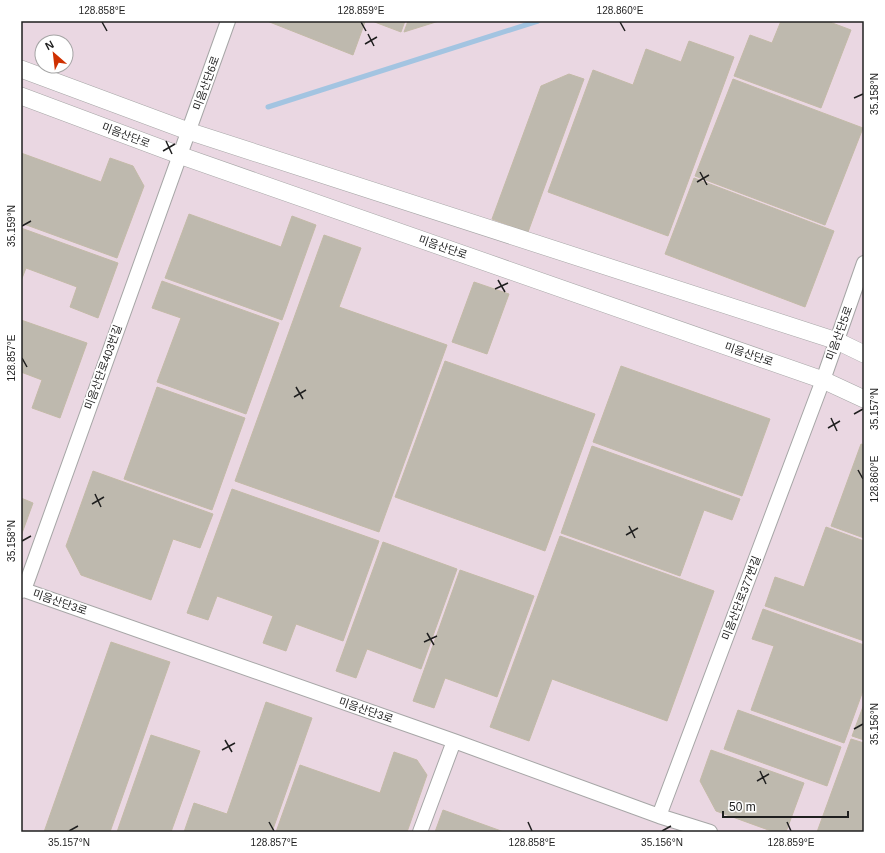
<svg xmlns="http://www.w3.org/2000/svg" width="885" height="853" font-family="Arial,'Noto Sans KR',sans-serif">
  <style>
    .industrial { fill: #ead7e2; fill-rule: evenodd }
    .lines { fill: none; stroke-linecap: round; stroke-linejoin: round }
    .stream { stroke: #a3c4e1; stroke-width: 5 }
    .building { fill: #beb9ae; stroke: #c3baa7 }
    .minor-casing { stroke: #a6a6a6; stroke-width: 16 }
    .tertiary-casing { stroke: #a6a6a6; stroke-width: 18 }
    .minor { stroke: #fff; stroke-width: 14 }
    .tertiary { stroke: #fff; stroke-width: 17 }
    .ticks { fill: none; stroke: #1f1f1f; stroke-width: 1.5 }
    .labels { text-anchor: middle; stroke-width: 3.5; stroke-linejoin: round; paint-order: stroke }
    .street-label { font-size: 11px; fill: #1f1f1f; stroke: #fff }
    .neatline { fill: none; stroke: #1f1f1f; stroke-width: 1.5 }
    .ticks-label { font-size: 10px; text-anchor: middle; fill: #1f1f1f }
  </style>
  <rect width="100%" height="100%" fill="#f1f0e5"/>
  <path class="industrial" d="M21,21H864V832H21ZM42,42H66V66H42Z"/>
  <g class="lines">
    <path class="stream" d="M268,107L538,21"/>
  </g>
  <path class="building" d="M267,21H364L365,22L353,55Z
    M372,21H405L401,32Z
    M408,21H439L404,32Z
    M781,21H827L851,30L821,108L734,76L750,35L772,43Z
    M689,41L734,57L668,236L548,192L593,70L633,85L646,49L681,62Z
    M569,74L584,79L528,232L492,219L541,86Z
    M733,79L863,128L825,225L695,176Z
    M21,153L101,182L110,158L133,166L144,186L117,258L21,223Z
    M694,178L834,231L805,307L665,254Z
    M189,214L281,247L292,216L316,225L282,320L165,278Z
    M21,228L118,263L98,318L70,307L77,287L26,268L21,281Z
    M324,235L361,248L339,307L447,345L379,532L235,481Z
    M162,281L279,323L246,414L157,382L181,318L152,308Z
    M474,282L509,294L487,354L452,342Z
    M21,320L87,343L60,418L32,408L42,380L21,372Z
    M445,361L595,414L545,551L395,497Z
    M621,366L770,419L742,496L593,442Z
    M157,387L245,418L212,510L124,479Z
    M861,444L864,445V538L831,526Z
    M592,446L740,499L732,520L704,510L680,576L561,533Z
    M93,471L213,514L200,548L173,539L151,600L81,575L66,546Z
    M232,489L379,541L343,641L296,624L286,651L263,643L273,616L217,596L208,620L187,613Z
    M21,498L33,503L21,536Z
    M826,527L864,541V641L765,606L775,577L804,587Z
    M560,536L714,591L667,721L552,679L529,741L490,727Z
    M383,542L457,569L421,669L367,649L356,678L336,671Z
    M460,570L534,596L497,697L445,678L434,708L413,701Z
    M763,609L864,645V688L844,743L751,710L774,646L752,639Z
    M111,642L170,662L110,832H44Z
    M266,702L312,718L272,832H184L194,803L227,814Z
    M864,704V740L852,736Z
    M738,710L841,747L827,786L724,749Z
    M151,735L200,751L171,832H117Z
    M851,739L864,743V832H817Z
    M711,750L804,783L786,832H774L716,811L700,781Z
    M394,752L417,760L427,775L407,832H276L300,765L380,793Z
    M443,810L504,832H435Z"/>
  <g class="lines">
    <defs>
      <path id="minor" d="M24,590L228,21
        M21,591L24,590L454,741L659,816L710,832
        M659,816L823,380L864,263
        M420,832L454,741"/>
      <path id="tertiary" d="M21,69L188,131L837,341L864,354
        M21,96L179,155L823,380L864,399"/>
    </defs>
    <use href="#minor" class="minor-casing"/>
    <use href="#tertiary" class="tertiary-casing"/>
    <use href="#minor" class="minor"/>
    <use href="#tertiary" class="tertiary"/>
  </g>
  <path class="ticks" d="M102,22L107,31M361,22L366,31M620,22L625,31M368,34L374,46M365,44L377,37M854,98L863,94M166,141L172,154M163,151L175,144M700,172L707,185M697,182L709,175M22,226L31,221M498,280L505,292M495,289L508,283M22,358L27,367M296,387L303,399M294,397L306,390M854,414L863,409M831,418L837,431M828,428L840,421M858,470L863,479M95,494L101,507M92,504L104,497M629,526L635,538M626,535L638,528M22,541L31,536M427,633L434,645M424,642L437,636M854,729L863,724M225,740L232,752M222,750L235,743M760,771L766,784M757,781L769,774M269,822L274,831M528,822L532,831M787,822L791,831M69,831L78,826M662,831L671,826"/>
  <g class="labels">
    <g class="street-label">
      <text transform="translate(206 83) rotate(-70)" y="4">미음산단6로</text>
      <text transform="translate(126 135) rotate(21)" y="4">미음산단로</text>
      <text transform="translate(443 247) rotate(19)" y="4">미음산단로</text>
      <text transform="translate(839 333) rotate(-70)" y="4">미음산단5로</text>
      <text transform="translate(749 354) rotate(19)" y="4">미음산단로</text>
      <text transform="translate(103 367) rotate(-70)" y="4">미음산단로403번길</text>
      <text transform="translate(741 598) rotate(-69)" y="4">미음산단로377번길</text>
      <text transform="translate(60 602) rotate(19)" y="4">미음산단3로</text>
      <text transform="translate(366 710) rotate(19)" y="4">미음산단3로</text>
    </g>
  </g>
  <rect width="885" height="853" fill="none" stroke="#ffffff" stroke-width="44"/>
  <g transform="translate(54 54) rotate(332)"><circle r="19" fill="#ffffff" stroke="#a5a5a5"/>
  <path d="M0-3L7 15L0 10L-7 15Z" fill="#cf3000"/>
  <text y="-6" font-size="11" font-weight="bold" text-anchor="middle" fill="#1f1f1f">N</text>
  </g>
  <path d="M723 811v6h125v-6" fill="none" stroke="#1f1f1f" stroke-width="2"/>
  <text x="729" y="811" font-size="12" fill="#1f1f1f" stroke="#ffffff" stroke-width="3" paint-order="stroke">50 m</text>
  <rect x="22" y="22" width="841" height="809" class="neatline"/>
  <g class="ticks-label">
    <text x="102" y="14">128.858°E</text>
    <text x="361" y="14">128.859°E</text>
    <text x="620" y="14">128.860°E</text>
    <text transform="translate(874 94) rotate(-90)" y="4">35.158°N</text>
    <text transform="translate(11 226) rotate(-90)" y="4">35.159°N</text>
    <text transform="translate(11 358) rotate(-90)" y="4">128.857°E</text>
    <text transform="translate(874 409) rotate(-90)" y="4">35.157°N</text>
    <text transform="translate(874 479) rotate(-90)" y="4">128.860°E</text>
    <text transform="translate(11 541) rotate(-90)" y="4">35.158°N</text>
    <text transform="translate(874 724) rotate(-90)" y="4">35.156°N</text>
    <text x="69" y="846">35.157°N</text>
    <text x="274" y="846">128.857°E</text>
    <text x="532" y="846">128.858°E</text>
    <text x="662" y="846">35.156°N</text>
    <text x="791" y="846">128.859°E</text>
  </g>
</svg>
